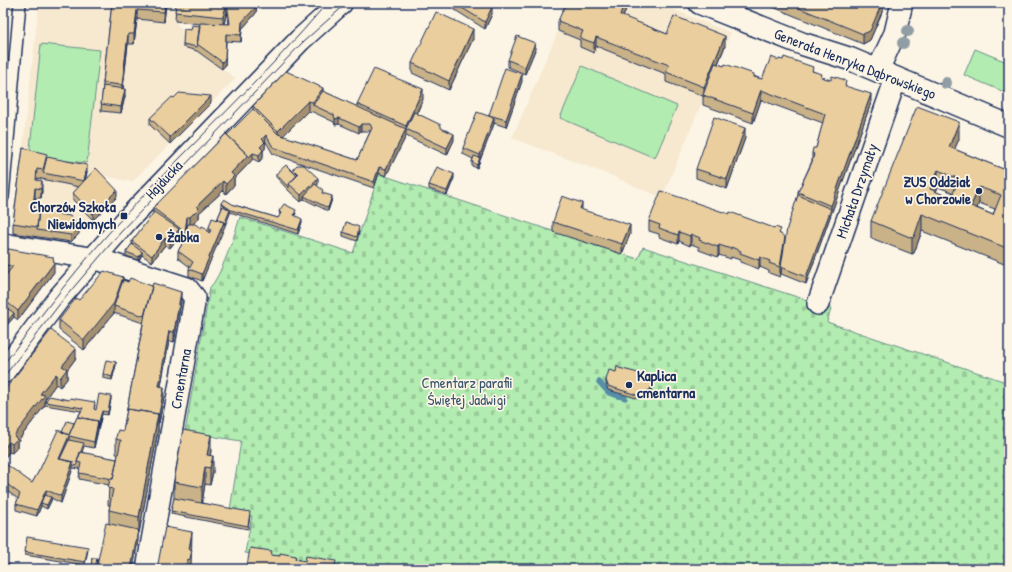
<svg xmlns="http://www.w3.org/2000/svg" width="1012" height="572" font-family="'Patrick Hand',sans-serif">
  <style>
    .built { fill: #f7e9d0 }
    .green { fill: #b3ecb0; stroke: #678e87 }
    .cemetery { fill: url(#cemetery-stones); stroke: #678e87 }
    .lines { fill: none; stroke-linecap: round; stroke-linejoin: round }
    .stream { stroke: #568ea7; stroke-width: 5.5 }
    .lane-casing { stroke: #1b2f5e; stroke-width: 14 }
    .street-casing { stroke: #1b2f5e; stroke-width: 24 }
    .secondary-casing { stroke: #1b2f5e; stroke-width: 25 }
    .lane { stroke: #fcf5e5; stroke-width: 11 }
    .street { stroke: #fcf5e5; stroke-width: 21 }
    .secondary { stroke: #fcf5e5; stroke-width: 22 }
    .tram { stroke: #1b2f5e; stroke-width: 1 }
    .tree { fill: #919da4 }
    .wall { fill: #c9b188; stroke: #1b2f5e; fill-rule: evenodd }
    .shaded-wall { fill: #a4906f; stroke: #1b2f5e }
    .building { fill: #eace9e; stroke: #1b2f5e; fill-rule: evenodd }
    .poi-dot { fill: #1b2f5e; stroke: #fcf5e5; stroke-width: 1.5 }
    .labels { text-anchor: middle; stroke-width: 3.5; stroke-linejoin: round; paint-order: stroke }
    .street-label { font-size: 15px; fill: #1b2f5e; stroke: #fcf5e5 }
    .poi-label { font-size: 15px; font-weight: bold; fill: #1b2f5e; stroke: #fcf5e5; text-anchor: end }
    .park-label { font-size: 15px; fill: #39556e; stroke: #fcf5e5 }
  </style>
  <defs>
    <pattern id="cemetery-stones" width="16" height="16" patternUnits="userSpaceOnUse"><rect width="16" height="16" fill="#b3ecb0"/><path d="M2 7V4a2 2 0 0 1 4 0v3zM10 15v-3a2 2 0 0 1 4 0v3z" fill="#99cb9a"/></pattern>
  </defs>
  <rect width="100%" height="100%" fill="#fcf5e5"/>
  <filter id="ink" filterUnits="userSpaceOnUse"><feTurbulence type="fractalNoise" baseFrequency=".025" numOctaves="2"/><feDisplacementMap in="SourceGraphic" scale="8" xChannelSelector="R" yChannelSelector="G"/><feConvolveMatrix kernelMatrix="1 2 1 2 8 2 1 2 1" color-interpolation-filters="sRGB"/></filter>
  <g filter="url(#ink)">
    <path class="built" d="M39,3H177L175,21L184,32L183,47L197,51L236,78L132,182L87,172L84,188L73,200L93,220L71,242L13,233Z
      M570,3H658L731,33L662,198L612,176L512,138Z"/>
    <path class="green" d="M41,44L100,50L87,163L29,157Z
      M975,49L1009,63V94L964,75Z
      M582,66L677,106L655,158L560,118Z"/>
    <path class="cemetery" d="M379,174L638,259L643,247L828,307L831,309L827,322L1009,383V569H364L245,553L252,516L230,510L241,441L185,432L210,287C220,279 236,231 240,217L353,253Z"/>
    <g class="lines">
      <path class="stream" d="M599,382L609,393L625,398"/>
      <defs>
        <path id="lane" d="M3,197L20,3"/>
        <path id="street" d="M878,70L895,33L902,3
          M3,244L97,259L187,288L195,298L147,569
          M818,304L896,78"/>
        <path id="secondary" d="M700,3L803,44L850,59L1009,126
          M3,372L59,298L127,220L300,40L341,3"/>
      </defs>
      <use href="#lane" class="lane-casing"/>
      <use href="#street" class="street-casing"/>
      <use href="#secondary" class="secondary-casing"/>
      <use href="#lane" class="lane"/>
      <use href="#street" class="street"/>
      <use href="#secondary" class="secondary"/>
      <path class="tram" d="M3,365C42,314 81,263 125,215C191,144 264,78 327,3
        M3,378L62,301L120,233L303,42L347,3"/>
    </g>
    <g class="tree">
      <circle cx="908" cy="31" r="6"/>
      <circle cx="903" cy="43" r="6"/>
      <circle cx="946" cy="83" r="6"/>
    </g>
    <path class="wall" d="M112,3H166L164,22L137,19L134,44H128L123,89L125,96L121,113L101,111L103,83Z
      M176,3H257L256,13L242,29L241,42L226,41L225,66L222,69L197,51L183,47V44L191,30L200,26V24L175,21ZM227,12L229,24H224Z
      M447,3H485L492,14L485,29L455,10Z
      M535,3H542L541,5Z
      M627,3V6L623,17L667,34L725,46L718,64L762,79L779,60L813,71L822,77L846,87L871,103L806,284L781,274V269L780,277L769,273V271L760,267L759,269L740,262V260L731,257V259L719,255L718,257L699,250V247L691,244L690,246L679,241L678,244L659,237V234L649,231V221L781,234L785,243L798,195V192L812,161V153L816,148L823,123L761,100L753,123L703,105V96L666,82V74L596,46L594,53L580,47V40L558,31V21Z
      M763,3H886L870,40L863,44Z
      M473,39L449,90L412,73V63Z
      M535,50L525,74L508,67V60Z
      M522,81L506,127L494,123V124L477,168L472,166V162L473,159L463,154V148L489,116V115Z
      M323,91L357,107V104L423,99L417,113L441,128L454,140L447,155L406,136L386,176L379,173L374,188L273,154L266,142L265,143V149L263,151V157L259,162L253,159L234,179V185L226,194L223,191L199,213V218L193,224L209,233V227L217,220L222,208L221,207V203L234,205L278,218L280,215L279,211L296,213L295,216L302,222L298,234L230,212L202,281L189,276V269L190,267L178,258V251L184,241L179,237L170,248L165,245L152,262L142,255L139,260L126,256V252L132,244V241L153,214V208L227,135L253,109V106ZM308,111L313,112L334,122L335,125L339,124L359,133L361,131H370V132L357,160L283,136Z
      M174,98L211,103L170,144L150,125V118Z
      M745,138L727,189L696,178V169Z
      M959,139L954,149L1008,171L1009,168V266L922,231L914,253L912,254L871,238V221ZM938,187L954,193L951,198L936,192ZM979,203L995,209L993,215L977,208Z
      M23,148L87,172L85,180L117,197L93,220L73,200V193L79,187L37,178V181L42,191L41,198H35L34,208L39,211L79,234L71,242L13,233V223Z
      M293,169L318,185L317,186L323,193L332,199L328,211L304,199L301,202L289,191L276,177V174L293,173Z
      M454,178L447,195L429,189V185Z
      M582,210L630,234L622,254L553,232V222Z
      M359,231L357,241L343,236V232Z
      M3,248L54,272L18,320L14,317L6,326L3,324V279L6,275L3,279Z
      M123,280L181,302L174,342L169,341L161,386L164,397L159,423H158V431L139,533H138V540L133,569H91L92,558L97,565L109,523V510L110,505H108L109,485L79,479L80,469L73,468L61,503L51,498V501L47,509L41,506L37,516L16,510V504L18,499L3,488V465L32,483L62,432L74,423L78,417L81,411L45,405L17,442V448L12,453L9,452L3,460V392L76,358L67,370V379L60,387L56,384L45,399V402L95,405L94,410H96L111,399L108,415L102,414L94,448L84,446L82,453L117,459L118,456L116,453V437L123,431L143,323L114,313L84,350L59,330V320L79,300Z
      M116,365L112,380L103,378V374Z
      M619,368L646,378L652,388L650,393L644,397L642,396L640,399L608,390L606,384V380L616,372Z
      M211,451L210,455L213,472L210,485L205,484L202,503L250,516L248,529L171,514L174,498V482Z
      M88,550L85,565L25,555V552Z
      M272,555L296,559L335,569H247V566Z"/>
    <path class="shaded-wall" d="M5,3H6L3,34V24Z
      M165,3H166L164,22V12Z
      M227,3V12L223,27V17Z
      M256,3H257L256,13L242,29L241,42L242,22Z
      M624,3H627V6L620,25V15Z
      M882,3H886L870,40L863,44V34Z
      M492,7V14L485,29V22Z
      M137,10V19L134,44V34Z
      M473,29V39L449,90V81Z
      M128,34V44L122,95V85Z
      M226,34L225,66L222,69V62Z
      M725,36V46L704,97V87Z
      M596,37V46L594,53V43Z
      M535,43V50L525,74V67Z
      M522,74V81L506,127V120Z
      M323,88V98L313,105V102Z
      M125,89V96L121,113V107Z
      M423,89V99L408,131L406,129V126Z
      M761,90V100L753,123V113Z
      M871,94V103L806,284V277L831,209V206Z
      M211,96V103L170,144V137Z
      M308,101V111L278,141V131Z
      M339,118V124L335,125V119Z
      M494,118V124L477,168V165L480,158V155Z
      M959,122V139L949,163V147Z
      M361,124V131L359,133V127Z
      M745,128V138L727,189V179Z
      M406,129V136L386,176V169Z
      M454,134V140L447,155V148Z
      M266,135L265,149L263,151V157L259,162V155L262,139Z
      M253,153V159L234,179V185L226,194V184L231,173L248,155Z
      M87,165V172L84,188V181Z
      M379,167V173L374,188V182Z
      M938,170V187L930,206V189Z
      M454,174V178L447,195V191Z
      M318,178V185L306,197L304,196V199L301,202V195Z
      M42,181V191L41,198V189Z
      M223,181V191L199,213V218L190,227V217L197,206Z
      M979,187V203L971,222V206Z
      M35,188V198L33,217V208Z
      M117,190V197L93,220V214Z
      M332,196V199L328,211V208Z
      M582,203V212L580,209Z
      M230,210V214L202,281V274L224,222Z
      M922,214V231L914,253L912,254V238Z
      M187,217V227L185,234V241V232Z
      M302,219V222L298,234V230Z
      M630,225V234L622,254V244Z
      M79,227V234L71,242V235Z
      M179,229V236L170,248V241Z
      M679,232V241L678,244V235Z
      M691,234V244L690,246V236Z
      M785,237V246L780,277V267Z
      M165,238V245L152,262V256Z
      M719,245V255L718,257V247Z
      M142,252V255L139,260V257Z
      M760,257V267L759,269V260Z
      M54,263V272L18,320V311Z
      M6,265V275L3,279V270Z
      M123,277V287L114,306V313L84,350V340Z
      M181,292V302L174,342V332Z
      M14,313V317L6,326V323Z
      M169,331V341L159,396V386Z
      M76,349V358L67,370V379L60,387V378L62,366Z
      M116,362V365L112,380V377Z
      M56,374V384L45,399V405L17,442V448L12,453V444L14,436L40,394Z
      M652,385V388L650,393L644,397V393Z
      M164,387V397L159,423V414Z
      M111,396V399L108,415V412Z
      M102,411V414L98,428V425Z
      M158,414V431L139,533V517Z
      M98,421V428L94,448V442Z
      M211,435V451L208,468L207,455Z
      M69,436V443L60,463L59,459Z
      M9,442V452L3,460V450Z
      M213,456V472L210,485V468Z
      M73,462V468L61,503V496Z
      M205,467V484L202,503V487Z
      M46,490V496L41,503V506L37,516V510Z
      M51,497V501L47,509V505Z
      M138,530V540L133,569H131Z
      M192,532L191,569H185L189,549Z
      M97,558V569H95Z"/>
    <path class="building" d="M3,3H5L3,24Z
      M112,3H165L164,12L137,10L134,34H128L122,85L103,83Z
      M176,3H227L223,17L175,12Z
      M227,3H256V7L242,22L241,35L226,34L225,59L222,62L197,44L200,23L230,24Z
      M454,3H485L492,7L485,22Z
      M566,3H624L620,15L667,34L674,16L725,36L704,87L666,72L669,65L596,37L594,43L580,38L583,31L558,21Z
      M787,3H882L870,31L863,34Z
      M436,12L473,29L449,81L412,63Z
      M192,25L200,26L197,47L183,44L184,29L191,30Z
      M517,36L535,43L525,67L508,60Z
      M771,57L779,60V59L783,60L784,57L813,67L812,71L822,74L821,77L831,80L832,76L842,79L846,81L845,86L871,94L831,206L798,192L812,162L814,154L812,153L813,148H816L825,114L761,90L753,113L703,95L715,63L724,66L725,64L754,74V77L762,79Z
      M505,68L522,74L506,120L489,115Z
      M374,69L423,89L406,126L357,104Z
      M286,71L323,88L313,102L308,101L278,131L253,106Z
      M103,86L125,89L121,107L101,104Z
      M323,91L406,129L386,169L379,167L374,182L273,147L266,135L262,139L265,142L260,147L263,150L259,155L253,153L248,158V155L227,135L253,109L278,134L357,160L372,128L370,124H361L359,127L339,118L335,119L334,115L313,105Z
      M179,93L211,96L170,137L150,118L172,97L174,98Z
      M917,106L959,122L949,147L1008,171L1009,168V249L922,214L914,237L912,238L871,221ZM938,170L959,179L951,198L930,189ZM979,187L1001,195L993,215L971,206Z
      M414,112L441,125V128L454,134L447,148L406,129Z
      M477,112L494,118L480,155L463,148Z
      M714,117L745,128L727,179L696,169Z
      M226,134L248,155L231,173L234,176L226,184L223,181L197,206L199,208L190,217H187L185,232L153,208Z
      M23,148L47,154L43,170L37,169L36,180L42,181L41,189L35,188L33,208H39L37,227L13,223Z
      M474,156L480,158L477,165L472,162Z
      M47,157L87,165L84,181L96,168L117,190L93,214L73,193L84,181L43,173Z
      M286,165L297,176L289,184V188L276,174Z
      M297,165H304L318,178L301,195L289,184L298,174L293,169Z
      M437,167L454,174L447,191L429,185Z
      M315,184L323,190L322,193L332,196L328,208L304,196Z
      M661,191L729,214L730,212L774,228L775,227L781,229L779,233L785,237L780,267L769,263L770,261L760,257L759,260L740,253L741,251L731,247V249L719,245L718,247L699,240L700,238L691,234L690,236L679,232L678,235L659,228L660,225L649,221Z
      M798,195L831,209L806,277L781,267L787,228Z
      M562,196L582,203L580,209L630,225L622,244L553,222Z
      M224,199L234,205L278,218L281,213L279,211L284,204L296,210L294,215L302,219L298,230L231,210L221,203Z
      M223,206L230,210L224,225V222L217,220Z
      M39,211L70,216L79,227L71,235L37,230Z
      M154,212L179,229L170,241L165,238L152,256L132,241Z
      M212,218L224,222L202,274L189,269L193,262L178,251L187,236L185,234L188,224H195L201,228L202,226L206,228L209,233L211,231L209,227Z
      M346,222L359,227L357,237L343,232Z
      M132,244L142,252L139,257L126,252Z
      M3,248L53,257L54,263L18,311L3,299V279L13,266L6,265L3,270Z
      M104,271L123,277L114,303L84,340L59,320L76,298L79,300Z
      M130,278L152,286L144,316L114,306L123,280L128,282Z
      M153,283L181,292L174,332L169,331L159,386L164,387L159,414L127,409L145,314Z
      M3,305L14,313L6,323L3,321Z
      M51,330L76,349L62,366L67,369L60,378L56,374L40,394L45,395L14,436L17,439L12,444L9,442L3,450V392Z
      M106,360L116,362L112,377L103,374Z
      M617,366L619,368L646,375V378L648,379L652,385L650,390L644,393H642L640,396L608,386L606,380L609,370L616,372Z
      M99,394L111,396L108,412L102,411L98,425V421L78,417L83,408L45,402L49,396L69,400L70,398L95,402L94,409L96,410Z
      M127,409L158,414L139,517L109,510L113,489L108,488L110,479H113L121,440H118L116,437L118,430L123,431Z
      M77,417L98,421L94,442L69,436L59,459L73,462L61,496L46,490L37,510L16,504L20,494L3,481V468L6,464L32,483L40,469L58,430L69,435Z
      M67,421L74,423L69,435L62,432Z
      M183,430L211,435L207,455L213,456L210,468L205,467L202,487L174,482Z
      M69,440L84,443L77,462V466L73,465V462L60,459Z
      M80,452L117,459L113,479L79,473L81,463L77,462Z
      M44,495L51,497L47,505L41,503Z
      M174,498L250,512L248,526L171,511Z
      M106,523L138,530L131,569H96Z
      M165,527L192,532L189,549L192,550L190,559L187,560L185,569H157Z
      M27,537L88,547L85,562L25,552Z
      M250,548L272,551L271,555L280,556V553L296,556L295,559L305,561L306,556L336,561L334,569H283L275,568V569H267L247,566Z
      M92,558H97L95,569H91Z
      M3,563L24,569H3Z"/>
  </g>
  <g class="poi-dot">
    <circle cx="979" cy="191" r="4"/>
    <rect x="120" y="212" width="8" height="8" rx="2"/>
    <circle cx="159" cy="237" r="4"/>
    <circle cx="629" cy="385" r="4"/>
  </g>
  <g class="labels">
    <g class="street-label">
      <text transform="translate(855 64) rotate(21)" y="5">Generała Henryka Dąbrowskiego</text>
      <text transform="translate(164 180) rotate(-47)" y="5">Hajducka</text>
      <text transform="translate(857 191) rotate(-71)" y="5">Michała Drzymały</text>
      <text transform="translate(181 379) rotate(-80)" y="5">Cmentarna</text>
    </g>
    <g class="poi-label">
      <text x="971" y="187">ZUS Oddział<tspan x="971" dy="17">w Chorzowie</tspan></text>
      <text x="116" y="212">Chorzów Szkoła<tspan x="116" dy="17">Niewidomych</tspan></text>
      <text x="167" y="242" text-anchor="start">Żabka</text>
      <text x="637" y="381" text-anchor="start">Kaplica<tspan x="637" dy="17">cmentarna</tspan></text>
    </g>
    <g class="park-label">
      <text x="467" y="388">Cmentarz parafii<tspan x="467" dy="17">Świętej Jadwigi</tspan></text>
    </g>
  </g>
  <rect width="1012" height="572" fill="none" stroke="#fcf5e5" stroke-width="16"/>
  <rect x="8" y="8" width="996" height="556" fill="none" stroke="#1b2f5e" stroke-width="1.5" filter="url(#ink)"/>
</svg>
